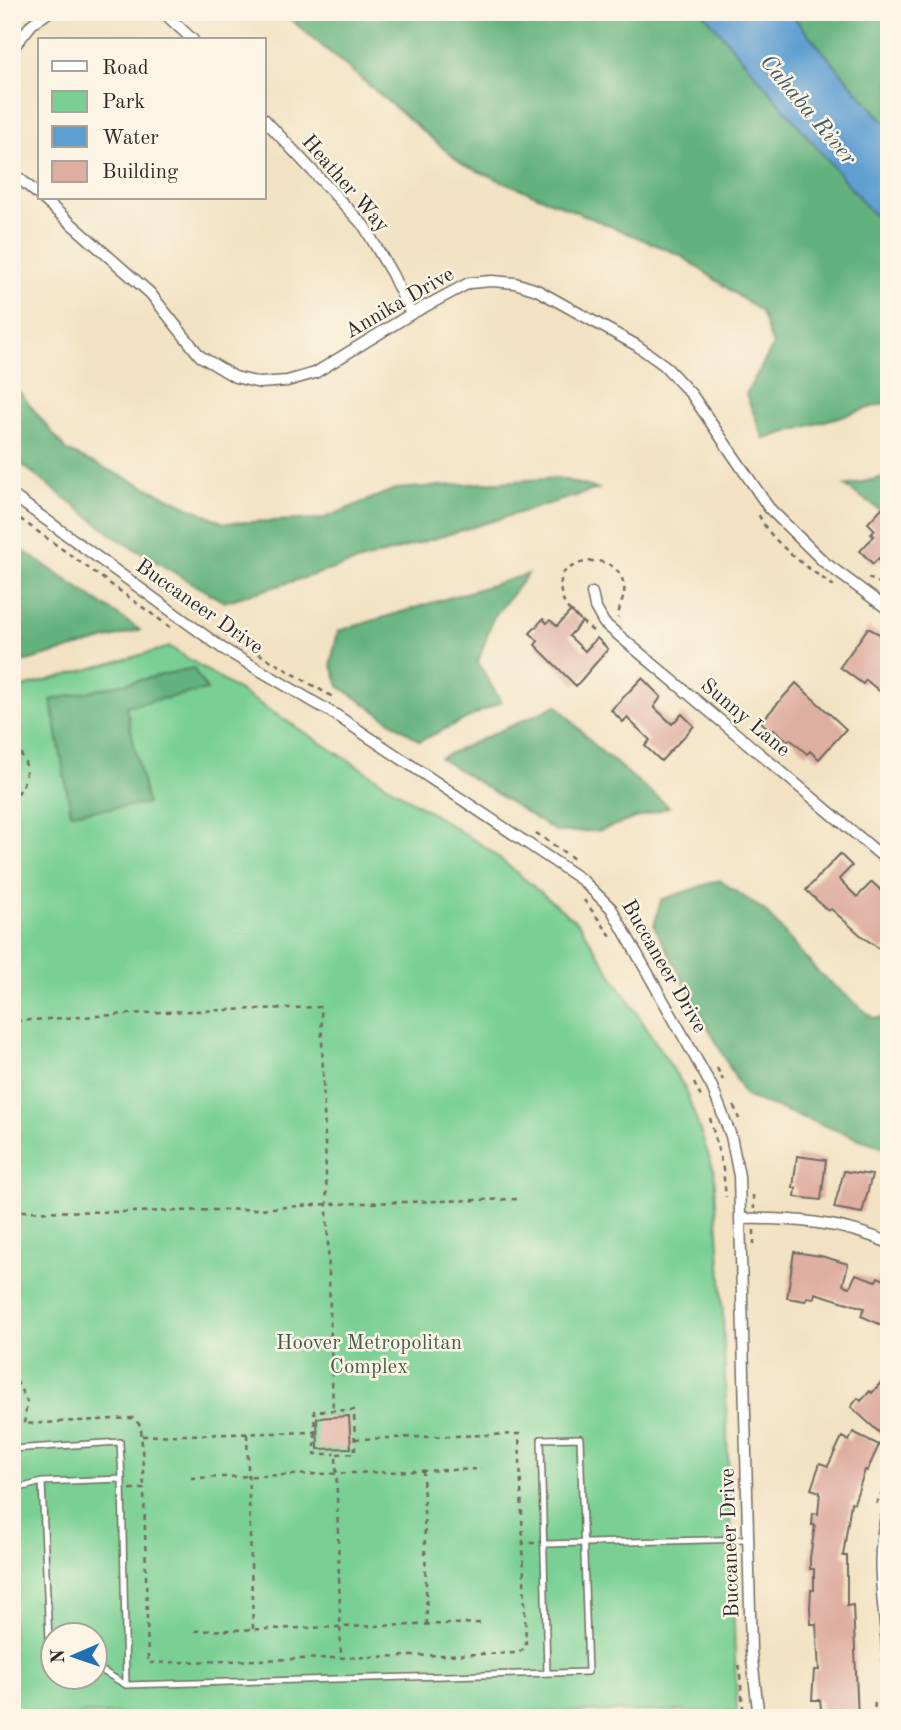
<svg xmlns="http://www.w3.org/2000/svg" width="901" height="1730" font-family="'Old Standard TT',serif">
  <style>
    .green { fill: #7ad094; stroke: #527e60; stroke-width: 2; fill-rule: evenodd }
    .forest { fill: #63b27e; stroke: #476e54; stroke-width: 2 }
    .water { fill: #5e9fd1; stroke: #44657e; stroke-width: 2 }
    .building { fill: #deaea0 }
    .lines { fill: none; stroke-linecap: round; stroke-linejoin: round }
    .lane-casing { stroke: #716b60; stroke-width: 8 }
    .street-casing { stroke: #716b60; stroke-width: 13 }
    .path { stroke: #716b60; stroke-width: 2.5; stroke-dasharray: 5 5; stroke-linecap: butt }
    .lane { stroke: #fff; stroke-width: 5 }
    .street { stroke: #fff; stroke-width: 10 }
    .labels { text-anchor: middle; stroke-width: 5; stroke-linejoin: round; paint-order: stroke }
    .street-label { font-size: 21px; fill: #2b2b2b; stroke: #fcf5e5 }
    .park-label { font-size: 21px; fill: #435d4a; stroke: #fcf5e5 }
    .water-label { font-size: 23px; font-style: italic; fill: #3f596d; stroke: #fcf5e5 }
  </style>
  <rect width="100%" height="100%" fill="#fcf5e5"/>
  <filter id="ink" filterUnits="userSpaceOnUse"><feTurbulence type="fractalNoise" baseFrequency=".0143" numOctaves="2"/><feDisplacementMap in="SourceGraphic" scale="14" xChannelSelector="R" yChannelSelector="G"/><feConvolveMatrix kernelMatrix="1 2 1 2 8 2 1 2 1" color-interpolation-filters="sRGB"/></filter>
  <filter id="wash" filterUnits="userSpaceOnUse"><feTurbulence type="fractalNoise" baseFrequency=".00686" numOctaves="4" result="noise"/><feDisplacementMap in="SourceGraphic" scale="28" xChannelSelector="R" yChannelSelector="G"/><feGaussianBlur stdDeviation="1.57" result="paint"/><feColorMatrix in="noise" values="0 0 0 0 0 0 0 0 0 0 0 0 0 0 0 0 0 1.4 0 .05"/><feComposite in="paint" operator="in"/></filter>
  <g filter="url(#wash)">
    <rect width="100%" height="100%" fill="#f2e2c3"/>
    <path class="green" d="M170,647L488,849L579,924L685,1088L714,1171L722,1293L737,1711L12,1715V690ZM52,1636H94V1678H52Z"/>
    <path class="forest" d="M282,12H703L873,214L889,230V402L764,439L746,394L773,346L761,312L680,255L463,165Z
      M789,12H889V128Z
      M12,383L67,451L224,523L322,519L395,489L558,478L598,489L224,602L118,539L12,457Z
      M889,476V516L845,486Z
      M12,543L140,630L12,665Z
      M528,574L493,618L478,662L501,702L420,741L339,686L331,663L338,631Z
      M193,668L207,690L126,706L147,804L71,813L51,700Z
      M557,705L596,747L669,807L598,831L557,832L440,758Z
      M719,880L765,911L817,971L873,1018L889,1017V1145L881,1147L745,1096L654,926L661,900Z"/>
    <path class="water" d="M703,12H789L889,128V230L873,214Z"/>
    <g id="blocks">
      <path class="building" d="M889,500V566L879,558L873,564L860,551L874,536L871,534L875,530L868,523Z
        M571,611L582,622L569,636L585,651L597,638L608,649L576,686L535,645L538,641L530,633L543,619L547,623L550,620L557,626Z
        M868,628L889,639V699L866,680L863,684L840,667Z
        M642,678L661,697L654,707L672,724L682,714L694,726L661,761L645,746L650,740L627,718L623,722L611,710Z
        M796,683L846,729L819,759L810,751L807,754L790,739L788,741L774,729L772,732L761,722Z
        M840,854L852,866L839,879L857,897L872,882L889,898V942L883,951L864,938L831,909L828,911L806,890Z
        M797,1156L826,1160L821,1200L795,1197L796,1188H793Z
        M844,1171L872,1175L862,1213L834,1208Z
        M794,1252L821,1256L848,1264L843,1285L850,1287L856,1274L876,1281L878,1277L889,1282V1320L886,1327L861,1316L864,1308L815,1293L814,1298L807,1297L806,1301L787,1298Z
        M889,1373V1427L882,1435L851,1407L858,1398L861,1401L870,1391L872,1393Z
        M349,1416L351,1448L318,1449L317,1418Z
        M853,1432L879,1445L867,1471L865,1470L854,1503L851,1502L843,1556H847V1606L853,1605L858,1718H822L820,1700H812L814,1670H819L816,1624H811L810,1607L811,1590H814V1569H810V1558L815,1525H812L813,1513L818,1514L820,1492L811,1489L820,1463L828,1466L842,1437L849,1441Z"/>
    </g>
  </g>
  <g filter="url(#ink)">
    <use href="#blocks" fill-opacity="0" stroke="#716b60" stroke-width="2"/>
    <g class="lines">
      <defs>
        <path id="lane" d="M12,1449L120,1442L122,1479
          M42,1482L49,1640L52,1642
          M12,1490L42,1482L122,1479L126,1685L588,1672L580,1438L541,1439L547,1673
          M545,1544L748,1539
          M94,1666L126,1685"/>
        <path id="street" d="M163,12L193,40
          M12,49L32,24L49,12
          M264,119L364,226L392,274L411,314
          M12,172L40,196
          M42,198L150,293L200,356L235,377L260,383L287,381L315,373L411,314L469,283L492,281L515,283L537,290L636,345L664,365L692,395L769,508L824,562L889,610
          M12,495L222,648L336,715L582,880L611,908L712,1087L731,1136L739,1176L751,1651L759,1718
          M592,593L595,607L604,623L889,862
          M741,1219C791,1218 843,1222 889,1243
          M888,1718C888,1694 889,1671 887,1647C884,1601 873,1553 889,1508"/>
      </defs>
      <use href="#lane" class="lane-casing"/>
      <use href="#street" class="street-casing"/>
      <path class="path" d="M12,513L170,627
        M759,515C769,541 810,570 834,586
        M868,578L889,587
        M593,631C571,612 556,606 562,574C580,556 619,554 624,586C626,597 618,607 618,618
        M224,633L336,699
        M12,746C35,762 26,784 12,802
        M536,833L577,861
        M584,900L614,940
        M12,947L16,1021L18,1270L12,1312
        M16,1021L162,1012L321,1007L333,1411
        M717,1068L723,1080
        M694,1083L702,1099
        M734,1106L739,1119
        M710,1118L723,1169L726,1197
        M753,1195L754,1209
        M12,1211L129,1212L258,1209L328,1204L517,1199
        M754,1230V1244
        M12,1372L27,1402L24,1424L133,1418L141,1426L144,1488
        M315,1432V1454H335
        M247,1434L253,1629
        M142,1436L315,1432L314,1411L354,1410L355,1453L336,1454L341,1658
        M355,1439L519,1434L523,1543H535
        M423,1470L427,1624
        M191,1478L481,1469
        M130,1489H144L148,1663L518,1653L526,1647L523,1543
        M876,1504L889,1479
        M195,1631L483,1623
        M739,1665L744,1718
        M874,1718L875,1699"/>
      <use href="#lane" class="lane"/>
      <use href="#street" class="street"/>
    </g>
  </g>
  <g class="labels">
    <g class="street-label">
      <text transform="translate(346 183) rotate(49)" y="7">Heather Way</text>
      <text transform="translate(399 302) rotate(-30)" y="7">Annika Drive</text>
      <text transform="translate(200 606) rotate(35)" y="7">Buccaneer Drive</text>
      <text transform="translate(746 717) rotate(40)" y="7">Sunny Lane</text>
      <text transform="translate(665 966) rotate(60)" y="7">Buccaneer Drive</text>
      <text transform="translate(729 1543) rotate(-92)" y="7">Buccaneer Drive</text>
    </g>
    <g class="park-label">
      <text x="369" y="1349">Hoover Metropolitan<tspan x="369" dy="24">Complex</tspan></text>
    </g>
    <g class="water-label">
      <text transform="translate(809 109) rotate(50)" y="8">Cahaba River</text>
    </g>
  </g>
  <rect width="901" height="1730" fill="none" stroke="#fcf5e5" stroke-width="42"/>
  <rect x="38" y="38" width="228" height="161" fill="#fcf5e5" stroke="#a8a49b" stroke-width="2"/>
  <rect x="52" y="61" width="35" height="10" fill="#ffffff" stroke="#a8a49b" stroke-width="2"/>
  <text x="102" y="74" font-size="21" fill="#2b2b2b">Road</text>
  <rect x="52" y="91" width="35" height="21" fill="#7ad094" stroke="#a8a49b" stroke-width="2"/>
  <text x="102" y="108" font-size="21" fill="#2b2b2b">Park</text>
  <rect x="52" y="126" width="35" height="21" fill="#5e9fd1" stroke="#a8a49b" stroke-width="2"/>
  <text x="102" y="144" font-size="21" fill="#2b2b2b">Water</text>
  <rect x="52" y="161" width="35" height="21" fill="#deaea0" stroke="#a8a49b" stroke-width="2"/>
  <text x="102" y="178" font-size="21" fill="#2b2b2b">Building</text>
  <g transform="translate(74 1656) rotate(268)"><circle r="33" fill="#fcf5e5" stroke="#a8a49b" stroke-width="2"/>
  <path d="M0-5L12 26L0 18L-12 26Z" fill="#1f6fb2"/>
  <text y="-10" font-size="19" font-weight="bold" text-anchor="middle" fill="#2b2b2b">N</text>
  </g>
</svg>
